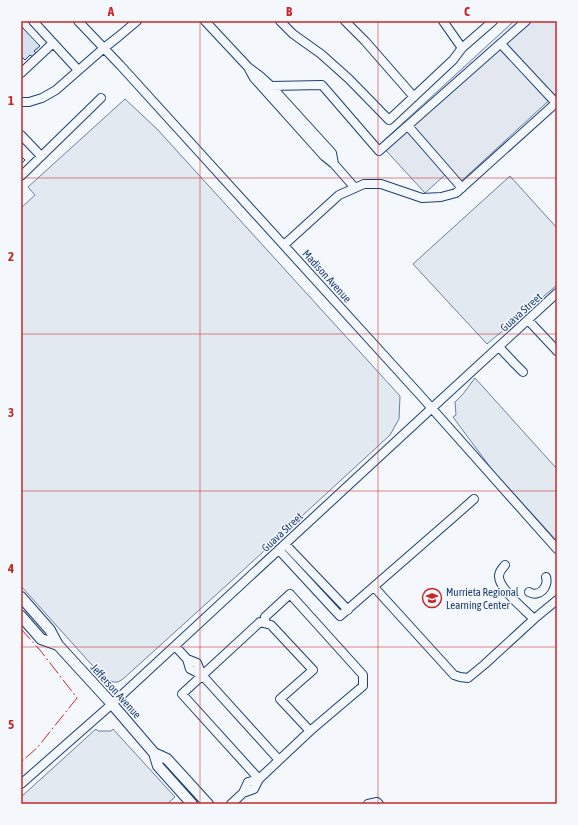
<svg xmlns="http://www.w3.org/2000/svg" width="578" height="825" font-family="'Asap Condensed',sans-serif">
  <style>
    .green { fill: #e3e9f0; stroke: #687fa3 }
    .parking { fill: #e3e8f0; stroke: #687fa3 }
    .building { fill: #d5e0f0; stroke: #1d3f73 }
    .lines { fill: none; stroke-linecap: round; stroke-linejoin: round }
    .minor-casing { stroke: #1d3f73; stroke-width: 10 }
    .major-casing { stroke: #1d3f73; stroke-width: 12 }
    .minor { stroke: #f4f7fb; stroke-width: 8 }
    .major { stroke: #f4f7fb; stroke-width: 10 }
    .power { stroke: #c62828; stroke-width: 1; stroke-dasharray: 14 3 2 3; stroke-linecap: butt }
    .grid { fill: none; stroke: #c62828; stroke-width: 1; stroke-opacity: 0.55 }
    .labels { text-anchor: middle; stroke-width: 3; stroke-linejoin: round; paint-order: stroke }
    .street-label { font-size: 11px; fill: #1d3f73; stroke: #f4f7fb }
    .poi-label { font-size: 11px; fill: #1d3f73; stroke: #f4f7fb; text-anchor: start }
    .neatline { fill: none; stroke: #c62828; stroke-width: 1.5 }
    .grid-label { font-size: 13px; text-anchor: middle; font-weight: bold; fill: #c62828 }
  </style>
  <rect width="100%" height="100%" fill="#f4f7fb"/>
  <path class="green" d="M125,99L157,129L400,396L399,419L390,435L239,574L123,679L118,682H113L107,679L91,664L21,586V208L35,195L28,187Z
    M510,176L557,228V285L487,344L413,264Z
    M475,378L557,469V541L493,471L453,417L456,415L455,402L463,394Z
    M96,729L98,731H111L113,729L175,797L167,804H21V797Z"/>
  <path class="parking" d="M514,21H557V93L456,186L445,175L425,193L380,144Z"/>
  <path class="building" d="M21,26L40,46L34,51L37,54L33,57L30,55L25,60L21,56Z
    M21,156L25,160L21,164Z"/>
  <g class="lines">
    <defs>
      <path id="minor" d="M33,21L78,70
        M78,21L120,65L420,395L557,549
        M205,21L248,67L260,76L271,86L332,153L334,164
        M280,21L293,34L321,54L349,79L389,120L453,60L462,48L443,21
        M345,21L365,41L414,97
        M501,44L556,103
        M462,48L493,21
        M249,69L254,78L324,156L334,164L355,188
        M21,73L53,43
        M271,86L322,85L379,151L526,21
        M21,102H29L42,98L56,90L104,48L118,37L137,21
        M408,126L462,188
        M21,135L41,156
        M21,176L101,98
        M284,245L339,195L364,184H381L422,198L441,197L456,193L557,102
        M528,320L557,351
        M499,347L514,363L523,372
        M285,544L348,610
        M279,550L340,616L456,515L474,499
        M505,565C502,569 499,571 499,576C498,588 525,610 534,619
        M374,587L454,675L460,677L468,678L485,664L534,619L557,600
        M529,592C539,598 549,587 546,577
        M260,622L271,625L313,670L280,699L310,731L259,779L182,694Z
        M265,623V617L290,594L363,675V686L310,731
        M175,646L187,659L190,669L202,675L279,760
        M187,659L197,663L202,675
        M21,784L112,704L432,408L557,293
        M231,804L243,793L248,782L259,779L254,789L243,793
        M368,804L377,802L379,804"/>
      <path id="major" d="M21,597L50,630L58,645L112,704L154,753L158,766L192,804
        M21,616L41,639L58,645
        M154,753L167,759L208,804"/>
    </defs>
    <use href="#minor" class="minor-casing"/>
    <use href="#major" class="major-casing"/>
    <use href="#minor" class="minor"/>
    <use href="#major" class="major"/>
    <path class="power" d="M21,629L40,650L77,698L37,748L21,762"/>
  </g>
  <path class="grid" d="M200,21V804M378,21V804M21,178H557M21,334H557M21,491H557M21,647H557"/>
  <defs>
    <symbol id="school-ring" viewBox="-11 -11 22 22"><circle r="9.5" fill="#f4f7fb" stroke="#c62828" stroke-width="1.5"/><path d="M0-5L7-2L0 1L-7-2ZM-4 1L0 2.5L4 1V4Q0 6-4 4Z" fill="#c62828"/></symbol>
  </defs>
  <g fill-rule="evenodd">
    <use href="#school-ring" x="421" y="587" width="22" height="22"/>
  </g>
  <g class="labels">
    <g class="street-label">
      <text transform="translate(327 276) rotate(48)" y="4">Madison Avenue</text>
      <text transform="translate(521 312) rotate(-42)" y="4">Guava Street</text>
      <text transform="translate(282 532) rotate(-43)" y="4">Guava Street</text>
      <text transform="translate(116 691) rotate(48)" y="4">Jefferson Avenue</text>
    </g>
    <g class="poi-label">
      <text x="446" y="596">Murrieta Regional<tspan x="446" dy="13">Learning Center</tspan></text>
    </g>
  </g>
  <rect width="578" height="825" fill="none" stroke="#f4f7fb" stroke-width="44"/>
  <rect x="22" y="22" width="534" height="781" class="neatline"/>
  <g class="grid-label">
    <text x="111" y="16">A</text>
    <text x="289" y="16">B</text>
    <text x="467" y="16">C</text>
    <text x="11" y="105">1</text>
    <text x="11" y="261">2</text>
    <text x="11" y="417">3</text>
    <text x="11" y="573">4</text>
    <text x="11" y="729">5</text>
  </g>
</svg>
